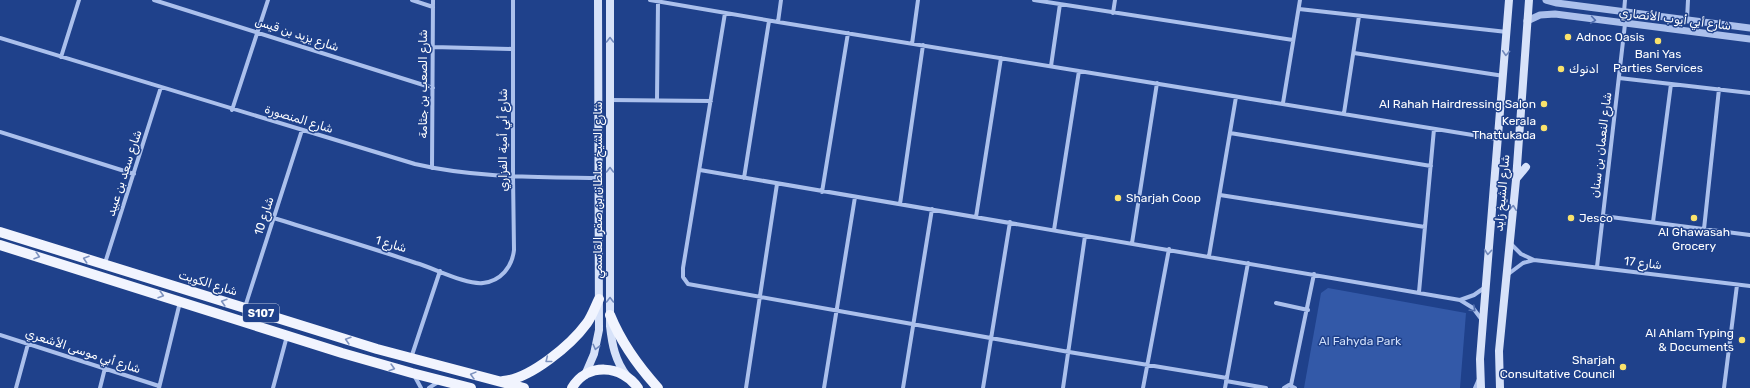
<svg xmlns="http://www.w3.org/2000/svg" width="1750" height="388" font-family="Rubik,'Noto Naskh Arabic',sans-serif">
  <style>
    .green { fill: #3359a8 }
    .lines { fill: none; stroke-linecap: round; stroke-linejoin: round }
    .minor { stroke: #abc0ec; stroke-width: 4 }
    .tertiary { stroke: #abc0ec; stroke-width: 7 }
    .secondary { stroke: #d7e2f9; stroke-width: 8 }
    .primary { stroke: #f1f4fe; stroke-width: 10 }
    .oneway { stroke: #506dad }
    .oneway2 { stroke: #7289bc }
    .oneway3 { stroke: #7d92bf }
    .poi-dot { fill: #fae26b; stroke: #1f418b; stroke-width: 1.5 }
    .labels { text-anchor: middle; stroke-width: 3; stroke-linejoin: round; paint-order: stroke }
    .shield { fill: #1f418b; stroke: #bcc6dc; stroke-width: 1 }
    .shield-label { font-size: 11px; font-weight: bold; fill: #fff }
    .street-label { font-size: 12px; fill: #fff; stroke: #1f418b }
    .poi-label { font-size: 12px; fill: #fff; stroke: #1f418b; text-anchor: start }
    .park-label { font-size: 12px; fill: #d0def9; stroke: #1f418b }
  </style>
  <rect width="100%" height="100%" fill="#1f418b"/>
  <path class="green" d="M1328,288L1466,313L1460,388H1304L1321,293Z"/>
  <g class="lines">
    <path class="minor" d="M154,0L433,88
      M412,0L433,7
      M650,0L778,22L1497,139
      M1034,0L1293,40
      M1299,9L1507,32
      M1624,12L1625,0
      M725,13L683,268V277L688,284L1069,352L1227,378
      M1113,13L1115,0
      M1687,20L1688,0
      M778,22L781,0
      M0,38L415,164C475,178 537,177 599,178
      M912,44L918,0
      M433,47L513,49
      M1354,53L1504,76
      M61,57L79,0
      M1051,66L1060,4
      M1619,78L1750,93
      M610,100L711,101
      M657,100L658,2
      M1283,103L1300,0
      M232,110L268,0
      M1344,113L1359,16
      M0,132L134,174
      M1230,133L1431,166
      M432,168L433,0
      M700,170L1460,300L1473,308L1482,320
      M744,178L769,21
      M822,192L848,33
      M1220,195L1425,227
      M900,204L923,45
      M1603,216L1750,235
      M976,217L1001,58
      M274,218C321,233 369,247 416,263C434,268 466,285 483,283C501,281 512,267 514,250L513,176V0
      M1653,222L1671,84
      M1704,229L1719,89
      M1054,230L1079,71
      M1132,243L1157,83
      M1510,243L1521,254L1534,260L1750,286
      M1209,256L1236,97
      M105,263L161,87
      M1597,267L1625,24
      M1507,275L1523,263L1534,260
      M1419,292L1434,129
      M1460,300L1474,295L1484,288
      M1276,303L1308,310
      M245,307L302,130
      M0,335L159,386
      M411,358L440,271
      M414,375L421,388
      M1226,381L1266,388
      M1291,385L1314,274
      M16,388L28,344
      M100,388L105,368
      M159,388L180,302
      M273,388L287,336
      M429,388L438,382
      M746,388L777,184
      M824,388L855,197
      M903,388L932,209
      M983,388L1010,222
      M1063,388L1085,236
      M1143,388L1169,249
      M1225,388L1248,263
      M1284,388L1289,385L1295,388
      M1475,388L1479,379
      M1724,388L1737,285"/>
    <path class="tertiary" d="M1546,0L1557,3L1750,28
      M1527,21L1540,15L1555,14L1750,39"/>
    <path class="secondary" d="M610,0V326C612,344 615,361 627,376
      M1516,179L1526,167
      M585,375L594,354L599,330L598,0
      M1481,388L1480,359L1483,321L1509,0
      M1500,388L1499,351L1516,180L1529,0"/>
    <path class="primary" d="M0,232L377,349L524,388
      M0,245L342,353L412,373L471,388
      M610,315C621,342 638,366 658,388
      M503,381C530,379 571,345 587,323C592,316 595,307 599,299
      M572,388C587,362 622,365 638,388"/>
  </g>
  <defs><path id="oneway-chevron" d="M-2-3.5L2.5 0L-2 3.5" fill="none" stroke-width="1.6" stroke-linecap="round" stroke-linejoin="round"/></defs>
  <g class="oneway">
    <use href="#oneway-chevron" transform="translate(1593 20) rotate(8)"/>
    <use href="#oneway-chevron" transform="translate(1473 309) rotate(42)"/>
  </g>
  <g class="oneway2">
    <use href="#oneway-chevron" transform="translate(610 40) rotate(-90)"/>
    <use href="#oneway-chevron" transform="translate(1506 53) rotate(94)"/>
    <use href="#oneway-chevron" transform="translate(610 170) rotate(-90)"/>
    <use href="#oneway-chevron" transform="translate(1513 208) rotate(-84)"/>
    <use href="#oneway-chevron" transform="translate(1488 252) rotate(95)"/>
    <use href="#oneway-chevron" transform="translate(610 300) rotate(-90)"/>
    <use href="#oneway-chevron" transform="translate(596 347) rotate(104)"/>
  </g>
  <g class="oneway3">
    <use href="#oneway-chevron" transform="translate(37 256) rotate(17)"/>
    <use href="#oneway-chevron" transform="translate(86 259) rotate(-162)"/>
    <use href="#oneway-chevron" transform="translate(161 295) rotate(17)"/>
    <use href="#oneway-chevron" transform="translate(224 302) rotate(-163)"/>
    <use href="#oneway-chevron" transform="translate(348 340) rotate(-163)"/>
    <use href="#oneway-chevron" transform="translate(548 360) rotate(141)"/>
    <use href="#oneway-chevron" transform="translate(392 368) rotate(16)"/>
    <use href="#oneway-chevron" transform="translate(473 375) rotate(-165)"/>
  </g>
  <g class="poi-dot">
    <circle cx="1568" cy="37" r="4"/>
    <circle cx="1658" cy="41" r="4"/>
    <circle cx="1561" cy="69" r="4"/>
    <circle cx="1544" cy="104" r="4"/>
    <circle cx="1544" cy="128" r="4"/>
    <circle cx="1118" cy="198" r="4"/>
    <circle cx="1571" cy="218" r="4"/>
    <circle cx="1694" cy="218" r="4"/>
    <circle cx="1742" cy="340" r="4"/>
    <circle cx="1623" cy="367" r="4"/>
  </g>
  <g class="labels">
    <rect class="shield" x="243" y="304" width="36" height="18" rx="3"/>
    <g class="shield-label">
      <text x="261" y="317">S107</text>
    </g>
    <g class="street-label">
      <text transform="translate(1675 19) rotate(7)" y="4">شارع أبي أيوب الأنصاري</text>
      <text transform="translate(297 34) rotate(18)" y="4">شارع يزيد بن قيس</text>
      <text transform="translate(423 84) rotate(-90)" y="4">شارع الصعب بن جثامة</text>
      <text transform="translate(299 119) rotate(17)" y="4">شارع المنصورة</text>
      <text transform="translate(503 140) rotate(-90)" y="4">شارع أبي أمية الفزاري</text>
      <text transform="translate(1601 145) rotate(-83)" y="4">شارع النعمان بن سنان</text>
      <text transform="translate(124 173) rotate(-72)" y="4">شارع سعد بن عبيد</text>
      <text transform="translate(598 190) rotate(-90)" y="4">شارع الشيخ سلطان بن صقر القاسمي</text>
      <text transform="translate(1502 193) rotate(-85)" y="4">شارع الشيخ زايد</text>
      <text transform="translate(264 216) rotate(-72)" y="4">شارع 10</text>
      <text transform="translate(391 244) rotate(17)" y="4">شارع 1</text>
      <text transform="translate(1643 263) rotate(7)" y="4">شارع 17</text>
      <text transform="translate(208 283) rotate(17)" y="4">شارع الكويت</text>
      <text transform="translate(83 351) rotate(18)" y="4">شارع أبي موسى الأشعري</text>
    </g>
    <g class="poi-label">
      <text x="1576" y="41">Adnoc Oasis</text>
      <text x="1658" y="58" text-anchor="middle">Bani Yas<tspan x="1658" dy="14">Parties Services</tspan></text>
      <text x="1569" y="73">ادنوك</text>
      <text x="1536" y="108" text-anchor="end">Al Rahah Hairdressing Salon</text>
      <text x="1536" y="125" text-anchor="end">Kerala<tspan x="1536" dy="14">Thattukada</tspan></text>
      <text x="1126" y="202">Sharjah Coop</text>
      <text x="1579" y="222">Jesco</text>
      <text x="1694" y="236" text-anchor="middle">Al Ghawasah<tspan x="1694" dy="14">Grocery</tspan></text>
      <text x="1734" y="337" text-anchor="end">Al Ahlam Typing<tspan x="1734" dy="14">&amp; Documents</tspan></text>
      <text x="1615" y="364" text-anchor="end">Sharjah<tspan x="1615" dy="14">Consultative Council</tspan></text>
    </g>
    <g class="park-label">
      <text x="1360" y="345">Al Fahyda Park</text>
    </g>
  </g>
</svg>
